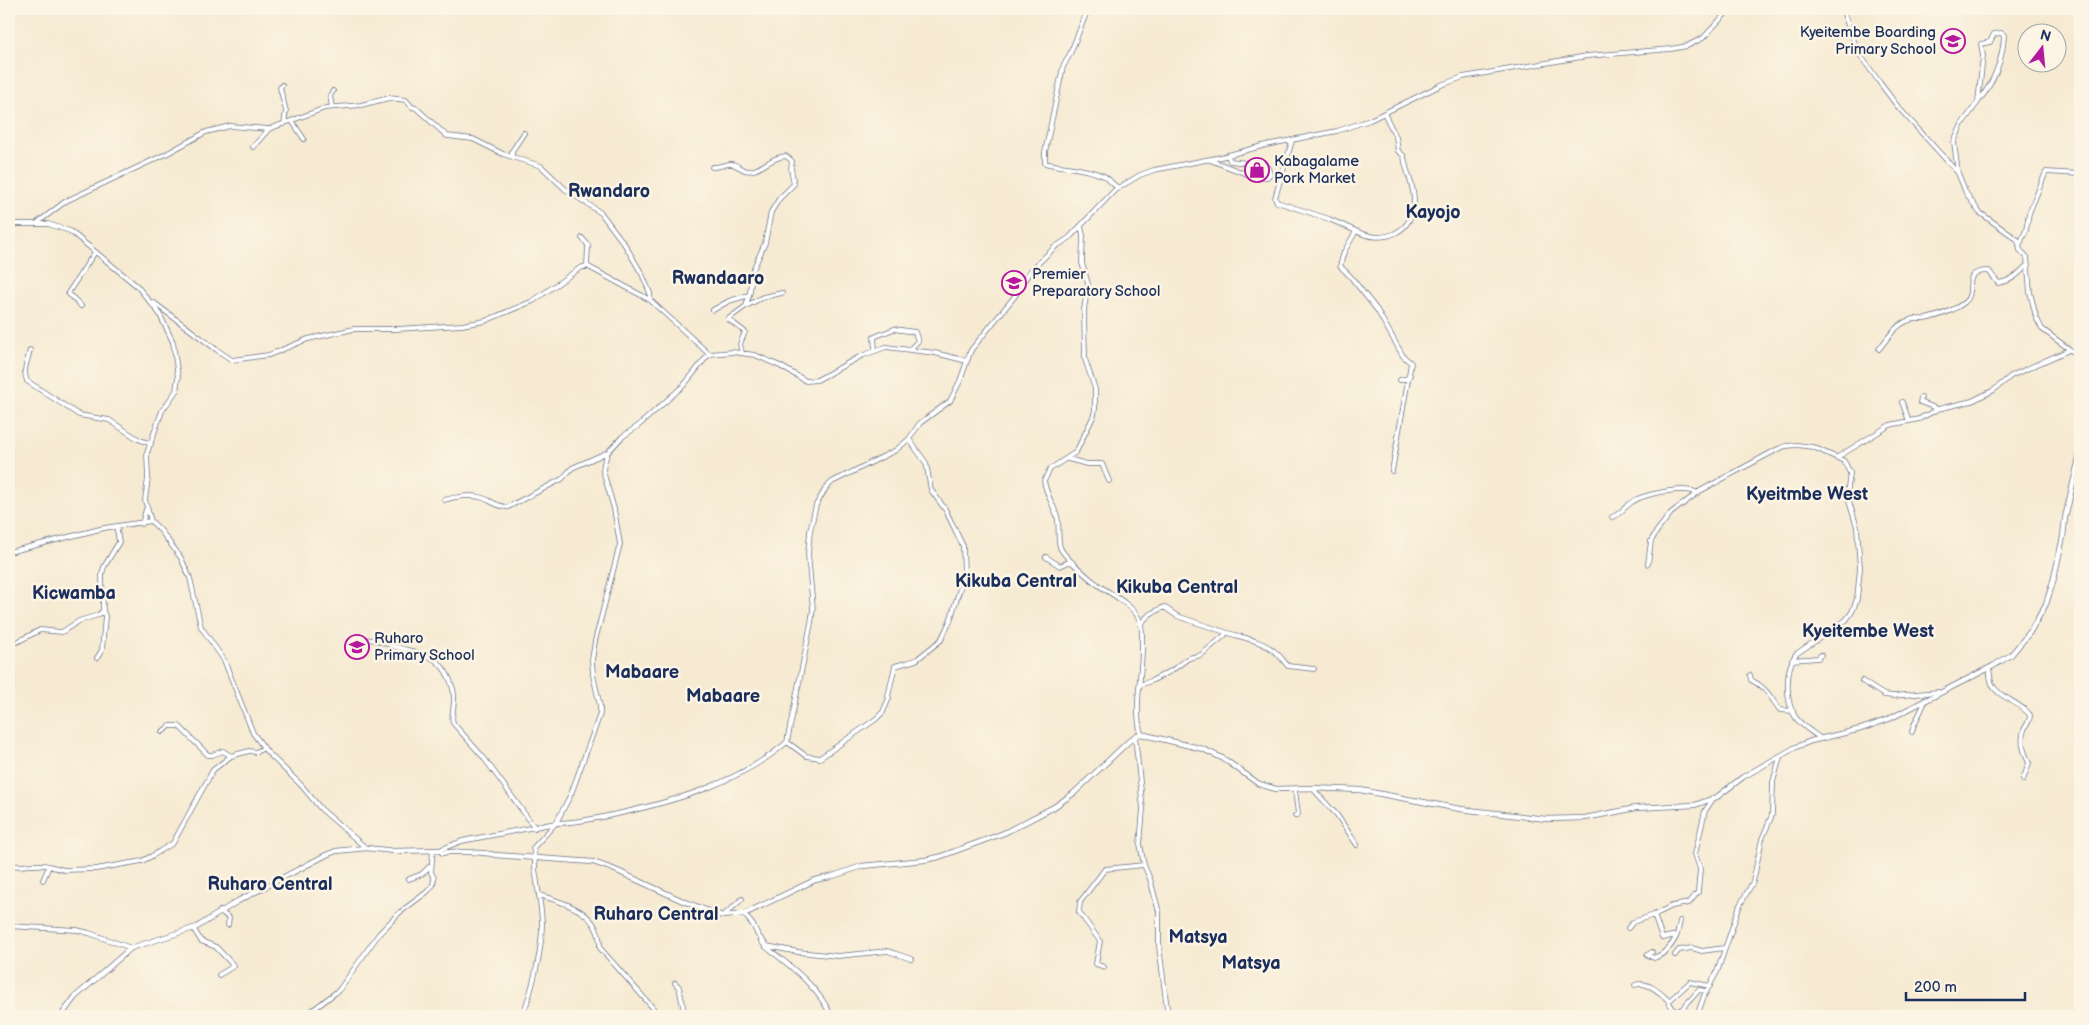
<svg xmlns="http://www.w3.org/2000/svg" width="2089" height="1025" font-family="'Balsamiq Sans',sans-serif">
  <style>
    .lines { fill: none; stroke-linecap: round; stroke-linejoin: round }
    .minor-casing { stroke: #687087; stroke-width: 5.5 }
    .tertiary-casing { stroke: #687087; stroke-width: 6 }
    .minor { stroke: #fff; stroke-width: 4 }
    .tertiary { stroke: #fff; stroke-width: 4.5 }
    .labels { text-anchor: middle; stroke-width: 5; stroke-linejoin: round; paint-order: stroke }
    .poi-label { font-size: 15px; fill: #1b2f5e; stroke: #fcf5e5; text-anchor: start }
    .quarter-label { font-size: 18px; font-weight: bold; fill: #1b2f5e; stroke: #fcf5e5 }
  </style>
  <rect width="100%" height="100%" fill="#fcf5e5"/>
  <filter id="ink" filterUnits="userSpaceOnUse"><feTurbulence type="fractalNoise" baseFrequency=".02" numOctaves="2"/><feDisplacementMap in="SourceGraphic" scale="10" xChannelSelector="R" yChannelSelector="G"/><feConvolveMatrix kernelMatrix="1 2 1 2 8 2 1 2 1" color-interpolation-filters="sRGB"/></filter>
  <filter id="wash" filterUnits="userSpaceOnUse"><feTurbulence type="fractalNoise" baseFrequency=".0096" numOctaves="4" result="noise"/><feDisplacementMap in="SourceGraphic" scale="20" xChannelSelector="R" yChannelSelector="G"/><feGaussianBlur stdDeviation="1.12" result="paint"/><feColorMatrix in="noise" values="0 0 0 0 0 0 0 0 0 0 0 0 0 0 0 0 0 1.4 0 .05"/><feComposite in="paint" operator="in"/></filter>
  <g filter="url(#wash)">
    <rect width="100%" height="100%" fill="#f6ead2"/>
  </g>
  <g filter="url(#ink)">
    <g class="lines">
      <defs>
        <path id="minor" d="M1088,9L1070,54L1063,67L1045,152V163C1064,168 1085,167 1104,176C1110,179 1112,185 1119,188
          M1842,9L1858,52L1880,83L1898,107L1958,173L1966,193L1979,212L2018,240L2020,250L2027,257L2030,292L2036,317L2042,329L2080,357
          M282,85L280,88L286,111L284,124
          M332,107L330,96L333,91
          M292,121L304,139
          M1292,141L1275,198L1277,202L1329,219L1356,231L1344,252L1340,266L1350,276L1377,310L1403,356L1411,363L1392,471
          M253,147L269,129
          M512,157V151L524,133
          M1210,160L1257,178L1267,177L1270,174L1268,168L1264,165L1230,161L1228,155
          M712,167C720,168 725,163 732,164C741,166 743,173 754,170C766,166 772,157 786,156L792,161L791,169L794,184L779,199L771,212L765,243L752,272L750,292L746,306L728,319L745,332L740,344L742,353
          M1958,173L1954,142L1962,124L1978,102L1983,56L1981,44L1990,42L1994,34L2001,33L2004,35C2003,60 1994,82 1978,102
          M37,223L66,201L166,154L206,132L230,126L269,129L325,108L361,105L389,98L406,100L412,107L416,108L447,136L473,139L503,154L541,166L565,189L601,213L625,245L642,274L650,293V300
          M9,224H48L70,231L137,286L159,313L173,342L178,377L176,391L162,411L147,453L148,478L145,500L151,521L161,531L181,558L190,578L201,627L224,660L253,733L267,752L301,785L321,809L366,848
          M1081,227L1083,235L1082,263L1088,284L1084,310L1085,359L1095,389V408L1094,415L1076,452L1050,469L1044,481C1046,494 1053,504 1057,516C1060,526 1057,537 1060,547C1062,555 1090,579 1097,584C1109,593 1131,604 1138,617C1143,626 1142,634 1142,643C1143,673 1133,705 1141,734
          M1356,231C1383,245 1414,233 1414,200C1414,185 1405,170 1404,156L1398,151L1396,137L1384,113
          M582,238L588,245L587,266
          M2020,244L2026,230L2029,213L2046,172L2080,174
          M153,302L217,350L232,360L269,355L308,339L354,329H397L462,325L485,321L533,301L580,268L587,266L650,300L709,354
          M81,306L68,293L95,252
          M746,306L763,297L782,293
          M713,310L729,301L749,295
          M1879,349C1888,338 1896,324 1910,320C1915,318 1921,320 1926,319C1938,316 1955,310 1965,302C1978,291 1958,271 1989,271L1998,283C2011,281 2018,275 2026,266
          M30,350C28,361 22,369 27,381L79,415L109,420L138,439L151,444
          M875,351L874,337L894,329L915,332L918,341L910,349
          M1400,380L1408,378L1410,375
          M1921,398L1920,402L1938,409
          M1902,402L1909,421
          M1836,458L1890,425L1919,419L1938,409L1972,401L1994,390L2011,376L2069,350
          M1068,459L1087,464H1102L1109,481
          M444,500C454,497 472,494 483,498C492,501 497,507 508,507L562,479L572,468L608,452
          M1612,517C1624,513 1626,503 1637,499C1652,493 1684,486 1698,493
          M142,524L146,509
          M9,552L104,528L151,521
          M1046,557L1060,566L1071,561
          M1648,564L1651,541L1657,531L1671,513L1700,491L1778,449L1786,446L1797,445L1813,447L1844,461L1850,473L1847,495L1857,527L1860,568L1857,599L1852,612L1846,620L1796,654C1785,669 1785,703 1796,718C1802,726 1812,732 1820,738
          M1140,624L1150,614L1164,607L1177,616L1225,632
          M352,641C370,638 374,639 390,645C419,655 443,651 453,689C457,703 450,713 453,723L484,758L535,828
          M17,642L40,630L62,632L79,621L98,615L103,611L102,574L104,567L119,542L117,530L119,526
          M97,658L102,650L105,616L103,611
          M1792,660L1818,658L1821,655
          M1989,668C1990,673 1990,679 1992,684C1997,697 2020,702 2030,715C2030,722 2026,725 2024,730C2020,742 2024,752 2029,763L2023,780
          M1750,675L1751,680C1766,687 1770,697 1780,710L1793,711
          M1862,681L1884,695L1893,696L1938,692
          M1140,685L1151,681L1171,671L1189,658L1201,655L1225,635V632C1240,637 1263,641 1274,651C1280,655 1283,661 1288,666L1314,669
          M162,732L170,726H179L208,755H212L223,751L231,756
          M1912,732C1914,720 1923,711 1925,700
          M1135,736L1143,809L1140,844L1144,865L1150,879L1159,912V946L1168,1016
          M787,742L806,756L820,758L876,719L883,712L889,698L888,696L895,666L916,660L941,640L950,621L964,575L963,546L945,509L931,490L926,463L909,439
          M1312,788L1337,815L1357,845
          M1295,790L1298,814L1295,816
          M439,850L462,841L556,823C577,823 597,818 617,814C676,801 741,782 787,742L811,623L813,609L808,554L810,531L816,505L826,488L832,482L896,450L909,439L920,423L950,401L960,381L971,350L1015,296L1030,271L1055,247L1069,238L1115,190L1140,175L1154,170L1221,157L1266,145L1337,131L1370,120L1441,85L1463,77L1587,56L1671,49L1687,46L1703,38L1730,9
          M9,865C23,868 37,862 49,866
          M409,879L422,874L430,866
          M43,880L49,866L64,870L96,869L142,861L152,856L173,843L213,770L231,756L249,751L256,752L264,748
          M539,895C566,903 601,912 600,948L653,1008
          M220,911L229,918L228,925
          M744,914L753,925L758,935
          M1654,915L1662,938L1677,935L1680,921
          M723,916L742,899
          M9,926L77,930L89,933L131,948
          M193,928L201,941L216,947L234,966L219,975
          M1628,928L1633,922L1654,915L1672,906L1689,903L1698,892L1700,869L1695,854L1705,811L1713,799
          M757,934L767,946L798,952L838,956L888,951L911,959
          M761,941C765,948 773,952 779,957C799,973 821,992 831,1016
          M1652,952L1647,955L1654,958C1665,954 1672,946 1677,935
          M1675,955L1679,950L1692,948L1702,951L1724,948
          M1104,967L1096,964L1100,941L1079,912L1080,902L1105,869L1144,865
          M675,983L679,987L685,1016
          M1635,985C1647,981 1658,991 1667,999C1671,1003 1670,1008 1676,1012L1682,1009L1699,990L1706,991
          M1669,1001L1690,982L1710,986
          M305,1016L339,990L378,935L399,913L427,892L433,885L434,878L431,872L433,851
          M522,1016C532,992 542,951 542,925C542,909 538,891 536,875C534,866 536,857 533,848L556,823L571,794L600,714V706L593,675L592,660L595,641L620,544L614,509L603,471L604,463L608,452L622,437L638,426L684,385L709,354L733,352L755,355L780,366L806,381L817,380L861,356L886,347L935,353L967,361
          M1697,1016L1704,996L1717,972L1740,905L1753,882L1762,839L1772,815L1773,782L1780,757"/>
        <path id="tertiary" d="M61,1016L75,997L131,948L197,927L238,901L326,855L336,851L366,848L394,851L439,850L443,853C449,850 491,853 495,855L593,862L613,869L683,901L716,914L723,916L744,914L815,880L830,877L862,866L925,860L939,857L1004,833L1054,807L1074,793L1127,743L1135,736L1141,734L1203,749L1224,759L1259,784L1276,789L1312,788L1360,790L1460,809L1546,819L1585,818L1636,808L1695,805L1717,797L1743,777L1796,747L1811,741L1861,729L1889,719L1993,666L2011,655L2030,632L2046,604L2053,582L2063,537L2065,518L2080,454"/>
      </defs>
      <use href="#minor" class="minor-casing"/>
      <use href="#tertiary" class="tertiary-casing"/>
      <use href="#minor" class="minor"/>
      <use href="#tertiary" class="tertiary"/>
    </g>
  </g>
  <defs>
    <symbol id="school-ring" viewBox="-11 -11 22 22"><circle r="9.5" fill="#fcf5e5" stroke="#b5179e" stroke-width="1.5"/><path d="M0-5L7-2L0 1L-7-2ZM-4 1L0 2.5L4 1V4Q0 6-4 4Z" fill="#b5179e"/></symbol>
    <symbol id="shop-ring" viewBox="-11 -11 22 22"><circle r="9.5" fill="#fcf5e5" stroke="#b5179e" stroke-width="1.5"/><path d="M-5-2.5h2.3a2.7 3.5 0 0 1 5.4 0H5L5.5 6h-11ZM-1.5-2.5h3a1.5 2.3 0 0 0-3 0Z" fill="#b5179e"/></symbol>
  </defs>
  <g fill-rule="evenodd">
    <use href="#school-ring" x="1939" y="27" width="28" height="28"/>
    <use href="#shop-ring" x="1243" y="156" width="28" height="28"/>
    <use href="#school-ring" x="1000" y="269" width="28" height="28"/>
    <use href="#school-ring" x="343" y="633" width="28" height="28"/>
  </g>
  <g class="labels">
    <g class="poi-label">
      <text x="1936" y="37" text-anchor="end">Kyeitembe Boarding<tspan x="1936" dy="17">Primary School</tspan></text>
      <text x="1274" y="166">Kabagalame<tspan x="1274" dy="17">Pork Market</tspan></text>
      <text x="1032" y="279">Premier<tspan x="1032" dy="17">Preparatory School</tspan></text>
      <text x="374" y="643">Ruharo<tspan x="374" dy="17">Primary School</tspan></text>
    </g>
    <g class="quarter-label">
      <text x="609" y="197">Rwandaro</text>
      <text x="1433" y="218">Kayojo</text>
      <text x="718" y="284">Rwandaaro</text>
      <text x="1807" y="500">Kyeitmbe West</text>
      <text x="1016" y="587">Kikuba Central</text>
      <text x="1177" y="593">Kikuba Central</text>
      <text x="74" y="599">Kicwamba</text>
      <text x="1868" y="637">Kyeitembe West</text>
      <text x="642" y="678">Mabaare</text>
      <text x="723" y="702">Mabaare</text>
      <text x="270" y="890">Ruharo Central</text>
      <text x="656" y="920">Ruharo Central</text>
      <text x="1198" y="943">Matsya</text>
      <text x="1251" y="969">Matsya</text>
    </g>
  </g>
  <rect width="2089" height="1025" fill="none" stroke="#fcf5e5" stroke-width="30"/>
  <g transform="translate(2042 48) rotate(16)"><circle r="24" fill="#fcf5e5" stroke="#a2a6af"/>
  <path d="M0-4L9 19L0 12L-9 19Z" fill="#b5179e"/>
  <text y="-8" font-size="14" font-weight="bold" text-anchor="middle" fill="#1b2f5e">N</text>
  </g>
  <path d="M1906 992v8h119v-8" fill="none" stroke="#1b2f5e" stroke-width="2.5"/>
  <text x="1914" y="992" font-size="15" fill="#1b2f5e" stroke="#fcf5e5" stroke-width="4" paint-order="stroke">200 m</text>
</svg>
